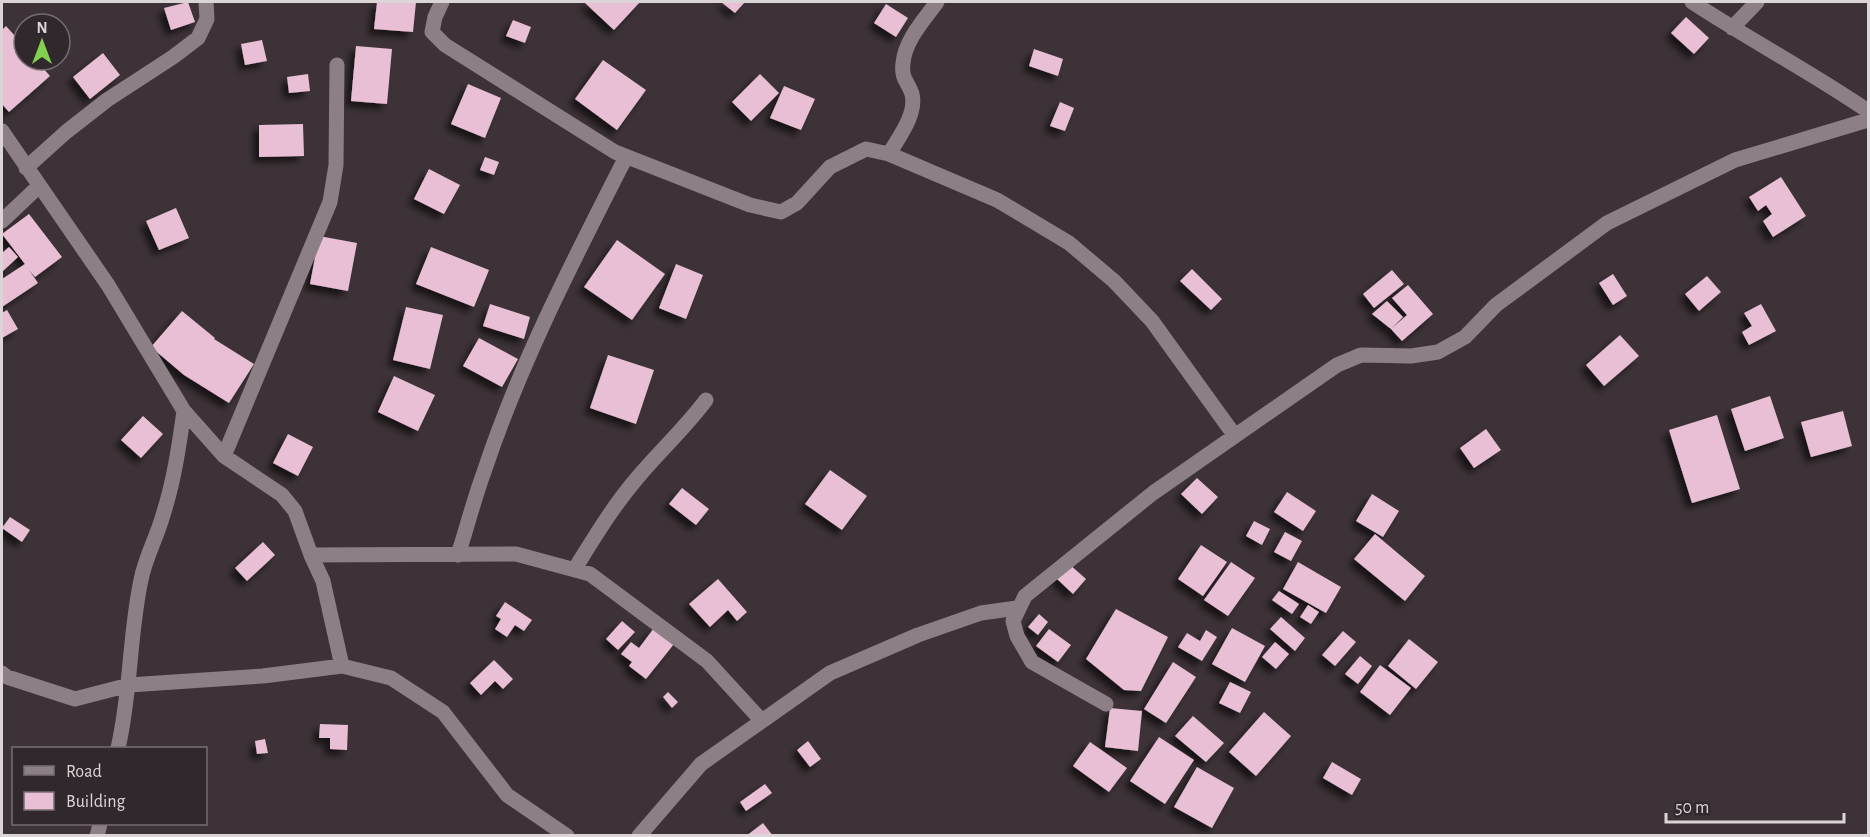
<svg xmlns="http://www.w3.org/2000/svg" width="1870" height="837" font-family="'Alegreya Sans',sans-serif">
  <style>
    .building { fill: #e9bfd5; filter: url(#shadow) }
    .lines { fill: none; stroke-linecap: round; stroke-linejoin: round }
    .minor { stroke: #8c8086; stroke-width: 15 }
  </style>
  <defs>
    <filter id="shadow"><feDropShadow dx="-5.5" dy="5.5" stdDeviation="3" flood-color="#0009"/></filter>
  </defs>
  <rect width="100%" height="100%" fill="#3c3237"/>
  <path class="building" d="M188,2L195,22L171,30L164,8Z
    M377,2H416L413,32L374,29Z
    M586,2H640L614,30L585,3Z
    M721,2H745L735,13Z
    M886,4L908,18L896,37L874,23Z
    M1686,17L1709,38L1694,54L1671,33Z
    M513,20L531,27L525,43L506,36Z
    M6,26L24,46V60H36L50,76L9,112L2,104V30Z
    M262,40L267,61L245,65L241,44Z
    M356,46L392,49L387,104L351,101Z
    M1034,49L1063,59L1058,76L1029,66Z
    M103,53L120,75L90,99L73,77Z
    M603,60L646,90L617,130L575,99Z
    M308,74L310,91L289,93L287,77Z
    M760,74L779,93L751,121L732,102Z
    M468,84L501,98L485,138L451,124Z
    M784,86L815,99L801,130L770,118Z
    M1060,102L1074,108L1065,131L1050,126Z
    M303,124L304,156L259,157V125Z
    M485,157L499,162L494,175L480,170Z
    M429,169L460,185L444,214L414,199Z
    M1781,177L1806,216L1773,237L1763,221L1772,214L1766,205L1758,211L1749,197Z
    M176,208L189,238L159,250L146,221Z
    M29,214L62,257L35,277L29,270L38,283L2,307V279L25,264L2,234Z
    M319,236L357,243L348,291L310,284Z
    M617,240L665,274L632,320L584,287Z
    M9,247L18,257L2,272V253Z
    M431,247L489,270L474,307L416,284Z
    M676,264L703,275L686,319L659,308Z
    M1192,269L1222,299L1211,310L1180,281Z
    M1392,270L1404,284L1374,308L1363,294Z
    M1613,274L1627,296L1613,305L1599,283Z
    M1707,276L1721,292L1699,311L1685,294Z
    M1408,285L1433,314L1402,341L1391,329L1407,315L1392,298Z
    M1387,301L1403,317L1391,329L1372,314Z
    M490,304L530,317L524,339L483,326Z
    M1761,304L1776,331L1749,345L1742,332L1752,326L1744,313Z
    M406,307L443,315L430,369L393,360Z
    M7,310L18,329L2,338V313Z
    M182,311L215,338L214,339L254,364L229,403L184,375L151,347Z
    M1620,335L1639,356L1604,386L1586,365Z
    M479,338L518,359L502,387L463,366Z
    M608,355L654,370L636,424L590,408Z
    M394,376L435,395L418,431L378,412Z
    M1770,396L1784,438L1745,451L1731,409Z
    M1843,411L1852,446L1811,457L1801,422Z
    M1717,415L1740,489L1692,503L1669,430Z
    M143,416L163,434L141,458L121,440Z
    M1486,429L1501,450L1474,468L1460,448Z
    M288,434L313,447L298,476L273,463Z
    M830,470L867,496L842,530L805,504Z
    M1197,478L1218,497L1202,514L1181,494Z
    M682,488L709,509L696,525L669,504Z
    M1287,492L1316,511L1303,531L1274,512Z
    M1372,494L1399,511L1383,537L1356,521Z
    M10,517L30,530L22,542L2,528Z
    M1254,521L1270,529L1262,545L1246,536Z
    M1285,532L1302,541L1291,561L1274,552Z
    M1375,534L1425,576L1405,601L1354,559Z
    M263,542L275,555L247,581L235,568Z
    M1201,545L1227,562L1203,596L1178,579Z
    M1231,562L1255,578L1228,616L1204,600Z
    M1298,562L1341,587L1326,613L1283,589Z
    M1068,563L1086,579L1073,594L1055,577Z
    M718,579L747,612L737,621L728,610L710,627L689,604Z
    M1279,591L1299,604L1292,614L1272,600Z
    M505,602L532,620L524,631L515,625L507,637L495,629L501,619L496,616Z
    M1308,605L1319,612L1311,624L1300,617Z
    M1116,609L1168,637L1141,691L1124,690L1086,659Z
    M1039,614L1048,622L1038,635L1028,627Z
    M1281,617L1305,638L1295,651L1270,629Z
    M622,621L635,632L618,650L606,639Z
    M654,628L674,644L646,679L629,666L632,662L621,654L631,642L639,648Z
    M1232,628L1265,646L1245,682L1212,664Z
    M1049,629L1071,645L1058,662L1036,646Z
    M1206,630L1217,637L1202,661L1178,647L1187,633L1200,641Z
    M1343,631L1356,642L1335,666L1322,655Z
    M1409,639L1438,662L1416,689L1388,666Z
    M1275,642L1289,654L1276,669L1262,657Z
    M1360,656L1372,666L1358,684L1345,674Z
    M494,660L513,679L503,689L495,681L481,695L470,683Z
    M1173,662L1196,677L1166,723L1144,709Z
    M1380,665L1411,688L1390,715L1360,692Z
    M1230,682L1251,692L1240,713L1219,703Z
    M668,692L678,702L672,708L663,697Z
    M1110,708L1142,711L1138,751L1105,747Z
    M1264,712L1291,736L1256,776L1229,752Z
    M1193,716L1224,743L1206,762L1175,736Z
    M320,724L348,725L347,750L330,749V738H319Z
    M1159,737L1194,760L1165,804L1130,781Z
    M265,739L268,753L257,754L255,741Z
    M808,741L821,759L810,767L797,750Z
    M1090,742L1127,768L1109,792L1073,766Z
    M1332,762L1361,779L1352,795L1323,778Z
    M1197,767L1234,788L1212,828L1174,807Z
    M765,784L772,793L746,811L740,802Z
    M763,823L773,836H746Z"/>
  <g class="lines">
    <path class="minor" d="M442,2L435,17L432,32L445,45L615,152L750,205L781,212L797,203L830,167L866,149L889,154L997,200L1069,243L1114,281L1152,321L1235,436
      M1692,2C1750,40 1811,72 1868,111
      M1732,28L1757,2
      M2,131L108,285L184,411L224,456L282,495L295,511L311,555L323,581L342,666
      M889,154C899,137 917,114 912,94C908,81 901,80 903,63C905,40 924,20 937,2
      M26,168L66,132L107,100L173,57L198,38L207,19L206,2
      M2,221L39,186
      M224,456L330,202L336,165L337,65
      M311,555L516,554L590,574L707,661L761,720
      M458,555C467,527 474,499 484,472C520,363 574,259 626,157
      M574,570C594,538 613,506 638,477C660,451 685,428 706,400
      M2,673L7,677L75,699L129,685L263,676L342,666L391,678L443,712L507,795L567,836
      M1106,704L1032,662L1017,636L1013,621L1025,596L1153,493L1337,365L1361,355L1411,356L1438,352L1465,337L1496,305L1607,223L1735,160L1868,120
      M118,748C131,693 129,636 141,580C145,558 157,537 163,515C174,481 179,446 184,411
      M97,836L100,824
      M639,836L701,764L830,673L918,635L981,613L1017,608"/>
  </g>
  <rect width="1870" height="837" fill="none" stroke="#dbd5d8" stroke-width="6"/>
  <rect x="12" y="747" width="195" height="78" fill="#31282d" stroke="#756d71" stroke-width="1.5"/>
  <rect x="24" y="766" width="30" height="9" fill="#8c8086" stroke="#756d71" stroke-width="1.5"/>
  <text x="66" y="777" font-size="18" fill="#dbd5d8">Road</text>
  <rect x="24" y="792" width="30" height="18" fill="#e9bfd5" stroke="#756d71" stroke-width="1.5"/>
  <text x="66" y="807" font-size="18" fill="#dbd5d8">Building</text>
  <g transform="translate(42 42)"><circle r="28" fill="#31282d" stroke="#756d71" stroke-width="1.5"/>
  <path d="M0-4.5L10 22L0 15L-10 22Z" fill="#82d050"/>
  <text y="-9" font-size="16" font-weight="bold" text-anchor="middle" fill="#dbd5d8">N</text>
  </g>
  <path d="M1666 813v9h178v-9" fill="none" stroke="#dbd5d8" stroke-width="3"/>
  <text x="1675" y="813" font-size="18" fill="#dbd5d8" stroke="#31282d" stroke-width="4.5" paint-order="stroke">50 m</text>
</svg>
